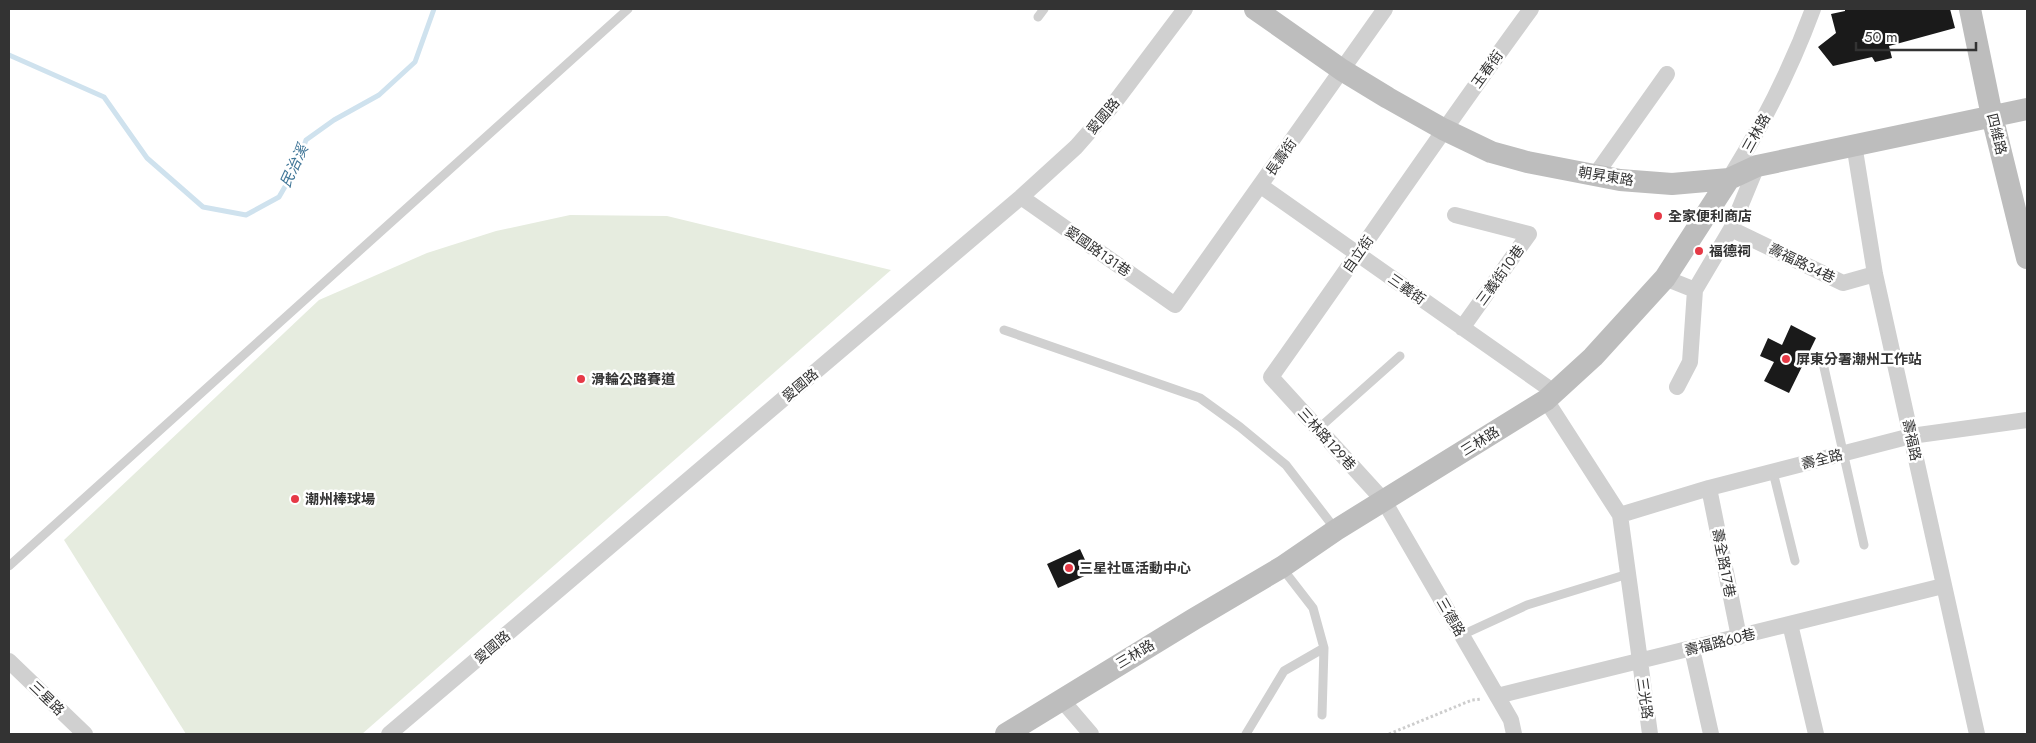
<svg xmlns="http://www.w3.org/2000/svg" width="2036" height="743" font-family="Jost,'Noto Sans TC',sans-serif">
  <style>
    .green { fill: #e6ecdf }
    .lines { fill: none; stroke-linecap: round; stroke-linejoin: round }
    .stream { stroke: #cfe2ee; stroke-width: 5 }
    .building { fill: #1a1a1a }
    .path { stroke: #cdcdcd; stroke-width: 3; stroke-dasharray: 2.5 2.5; stroke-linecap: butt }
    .lane { stroke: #d0d0d0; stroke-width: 9 }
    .street { stroke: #d0d0d0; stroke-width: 16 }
    .secondary { stroke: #bdbdbd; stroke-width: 22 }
    .poi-dot { fill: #e63946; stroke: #fff; stroke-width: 2 }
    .labels { text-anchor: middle; stroke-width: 5; stroke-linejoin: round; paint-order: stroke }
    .street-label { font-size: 14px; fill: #333; stroke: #fff }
    .poi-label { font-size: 14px; font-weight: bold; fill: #333; stroke: #fff; text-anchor: start }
    .water-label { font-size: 15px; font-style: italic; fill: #3f7597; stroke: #fff }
  </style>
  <rect width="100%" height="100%" fill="#fff"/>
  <path class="green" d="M570,215L667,216L891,270L362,734H186L64,540L319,300L427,253L496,231Z"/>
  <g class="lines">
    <path class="stream" d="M9,55L104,97L147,158L203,207L246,215L279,197L297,166L306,140L334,120L379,95L415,62L434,9"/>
  </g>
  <path class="building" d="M1845,9H1950L1955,28L1889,46L1892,58L1875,62L1872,57L1833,66L1818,47L1836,33L1831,14L1845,11Z
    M1791,325L1816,338L1789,393L1764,381L1774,362L1760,356L1768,338L1782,345Z
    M1080,549L1091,573L1058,588L1047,564Z"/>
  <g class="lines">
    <path class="path" d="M1389,734L1472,700L1482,699"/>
    <path class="lane" d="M1038,17L1044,9
      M1004,330L1200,398L1240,427L1286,465L1336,530
      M1823,363L1864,545
      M1318,429L1400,356
      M1773,472L1795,561
      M9,566L628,9
      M1282,568L1313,608L1324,648L1322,715
      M1462,635L1527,605L1628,574
      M1246,734L1284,671L1324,648"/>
    <path class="street" d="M1854,144L1875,274L1977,734
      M1596,174L1667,74
      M1729,179C1763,124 1791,69 1813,9
      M1261,186L1554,392
      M1021,197L1175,305L1385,9
      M1455,215L1529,234L1462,328
      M1731,229L1843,283L1875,274
      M1665,278L1695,290
      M1677,387L1690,362L1695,290L1731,229L1757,166
      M1546,400L1620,515L1650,734
      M1709,488L1739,637
      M1620,515L1709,488L1911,436L2027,420
      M1790,624L1816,734
      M1692,649L1711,734
      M9,661L85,734
      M1497,696L1943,586
      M1061,699L1091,734
      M389,734L1021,197L1076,147L1112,106L1185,9
      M1514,734L1511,720L1384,501L1271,377C1358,255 1442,130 1531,9"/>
    <path class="secondary" d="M1255,9L1342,70L1388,98L1443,129L1491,152L1527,162L1620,180L1672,184L1729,179L1757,166L2027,109
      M1970,9L1992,116L2027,258
      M1006,734L1194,619L1282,567L1336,530L1546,400L1593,357L1665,278L1729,179"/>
  </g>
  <g class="poi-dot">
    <circle cx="1658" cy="216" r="5"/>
    <circle cx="1699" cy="251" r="5"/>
    <circle cx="1786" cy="359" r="5"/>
    <circle cx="581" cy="379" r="5"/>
    <circle cx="295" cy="499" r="5"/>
    <circle cx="1069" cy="568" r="5"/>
  </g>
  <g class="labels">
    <g class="street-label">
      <text transform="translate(1487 69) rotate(-54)" y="5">玉春街</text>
      <text transform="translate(1103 116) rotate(-50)" y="5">愛國路</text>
      <text transform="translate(1756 133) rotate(-61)" y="5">三林路</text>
      <text transform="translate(1997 134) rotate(76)" y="5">四維路</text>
      <text transform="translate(1281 157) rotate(-55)" y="5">長壽街</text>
      <text transform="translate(1606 176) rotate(9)" y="5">朝昇東路</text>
      <text transform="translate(1098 251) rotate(35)" y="5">愛國路131巷</text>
      <text transform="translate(1358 254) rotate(-55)" y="5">自立街</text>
      <text transform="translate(1802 263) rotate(26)" y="5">壽福路34巷</text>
      <text transform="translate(1500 275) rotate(-54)" y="5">三義街10巷</text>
      <text transform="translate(1407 289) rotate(35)" y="5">三義街</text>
      <text transform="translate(800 385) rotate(-40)" y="5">愛國路</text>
      <text transform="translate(1327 439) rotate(48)" y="5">三林路129巷</text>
      <text transform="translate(1912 440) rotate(78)" y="5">壽福路</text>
      <text transform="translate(1480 441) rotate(-32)" y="5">三林路</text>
      <text transform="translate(1822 459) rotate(-14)" y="5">壽全路</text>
      <text transform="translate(1724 563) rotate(79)" y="5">壽全路17巷</text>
      <text transform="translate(1451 617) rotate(60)" y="5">三德路</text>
      <text transform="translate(1720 642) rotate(-14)" y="5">壽福路60巷</text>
      <text transform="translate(492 647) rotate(-40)" y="5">愛國路</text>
      <text transform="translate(1135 654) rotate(-31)" y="5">三林路</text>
      <text transform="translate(47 698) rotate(44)" y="5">三星路</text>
      <text transform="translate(1645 698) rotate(82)" y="5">三光路</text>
    </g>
    <g class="poi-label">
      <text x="1668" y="221">全家便利商店</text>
      <text x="1709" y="256">福德祠</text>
      <text x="1796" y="364">屏東分署潮州工作站</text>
      <text x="591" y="384">滑輪公路賽道</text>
      <text x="305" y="504">潮州棒球場</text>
      <text x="1079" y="573">三星社區活動中心</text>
    </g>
    <g class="water-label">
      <text transform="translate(294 166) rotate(-65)" y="5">民治溪</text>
    </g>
  </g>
  <rect width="2036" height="743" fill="none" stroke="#333333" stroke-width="20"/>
  <path d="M1856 42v8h120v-8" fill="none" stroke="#333333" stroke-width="2.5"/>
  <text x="1864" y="42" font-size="15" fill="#333333" stroke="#ffffff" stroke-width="4" paint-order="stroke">50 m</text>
</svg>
